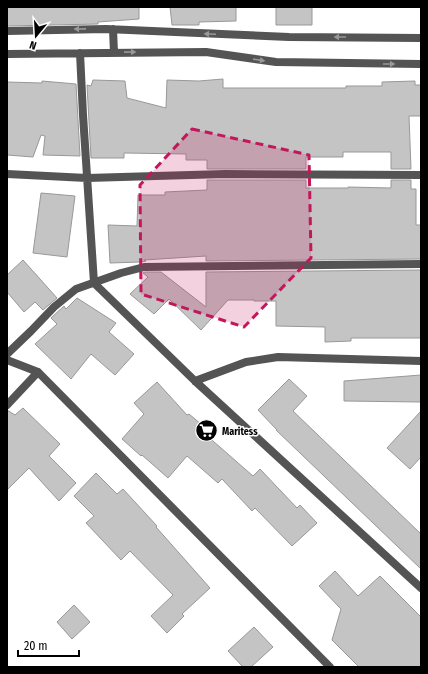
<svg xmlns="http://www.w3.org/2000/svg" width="428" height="674" font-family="'Fira Sans Condensed',sans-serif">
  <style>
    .building { fill: #c4c4c4; stroke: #989898 }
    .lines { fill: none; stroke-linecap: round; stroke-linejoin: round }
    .street { stroke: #545454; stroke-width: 8 }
    .oneway { fill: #989898 }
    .marked { fill: #c2185b; fill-opacity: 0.2; stroke: #c2185b; stroke-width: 3; stroke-dasharray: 8 5; stroke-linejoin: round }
    .labels { text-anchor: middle; stroke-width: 3; stroke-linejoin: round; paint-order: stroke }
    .poi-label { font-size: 10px; font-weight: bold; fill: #000; stroke: #fff; text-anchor: start }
  </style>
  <rect width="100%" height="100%" fill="#fff"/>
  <path class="building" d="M7,7H139V19L98,22V24L7,26Z
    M170,7H236V21L199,22V25H172Z
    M276,7H312V25H276Z
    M223,79V88H346V86H382V82L415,81V85H421V116H409L411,169H391V152H343V157H306V169H207V160H186V154L124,153V158H91L87,85L91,86L93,80L125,81L127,98L166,108L167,80L199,81Z
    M42,81L76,84L80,156L43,155L45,136L41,135L33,157L7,155V82L42,83Z
    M207,180H306V188H348V187L391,188V180H411V189H416V225H421V259L206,261V256L144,260L146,261L140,262L110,263L108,225L137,226L138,195H165V192L207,190Z
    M41,193L75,196L67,257L33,253Z
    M23,260L57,298L43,310L35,302L24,312L7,292V275Z
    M421,270V338H351V341L325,342V327L276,326V301H254V300H228L201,330L169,299L154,314L130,294L148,277L143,273L145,272H161L206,307V272Z
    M77,298L116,323L109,332L134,354L115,375L91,354L71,379L35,344L57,324L51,318L64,306L66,309Z
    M421,375V402L344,401V381Z
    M289,379L307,396L293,411L421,534V569L276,430H277L258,410Z
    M157,382L187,415L189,414L208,430L205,434L253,476L260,469L297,508L300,505L317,523L292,546L255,508L252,511L222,479L218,483L187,456L168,478L142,455L141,456L122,439L144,414L134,403Z
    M23,408L60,444L49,456L76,483L59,501L29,468L7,490V410L15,415Z
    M421,411V457L410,469L387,448Z
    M96,473L117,494L123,489L157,526L156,527L210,588L182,614L184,616L167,633L151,616L173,595L130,551L121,560L86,523L94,516L74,496Z
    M335,571L358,596L380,576L421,617V667H359L332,640L341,609L319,586Z
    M74,605L90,622L72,639L57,622Z
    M254,627L273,647L251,667H243L228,651Z"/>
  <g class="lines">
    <path class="street" d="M113,29L114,53
      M7,31L106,29L289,37L421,38
      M80,53L83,115L94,283L195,381L421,588
      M7,54L206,52L276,62L421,64
      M7,174L87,178L225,174L421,175
      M7,354L31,331L54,307L76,289L121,273L144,267L421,264
      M7,360L38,372L330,667
      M195,381L246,362L278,357L421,361
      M7,405L38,372"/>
  </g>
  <defs><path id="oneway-solid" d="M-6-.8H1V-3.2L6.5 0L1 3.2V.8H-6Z"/></defs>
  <g class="oneway">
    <use href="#oneway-solid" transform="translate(80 29) rotate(179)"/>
    <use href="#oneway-solid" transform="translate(210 34) rotate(-178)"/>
    <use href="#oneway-solid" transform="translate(340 37) rotate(-180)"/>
    <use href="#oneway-solid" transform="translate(130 52) rotate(-1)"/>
    <use href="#oneway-solid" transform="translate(259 60) rotate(8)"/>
    <use href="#oneway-solid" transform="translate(389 64)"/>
  </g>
  <path class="marked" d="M192,129L309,155L311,258L244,327L141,294L140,185Z"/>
  <defs>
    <symbol id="supermarket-disc" viewBox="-11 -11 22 22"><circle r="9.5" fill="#000" stroke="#fff"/><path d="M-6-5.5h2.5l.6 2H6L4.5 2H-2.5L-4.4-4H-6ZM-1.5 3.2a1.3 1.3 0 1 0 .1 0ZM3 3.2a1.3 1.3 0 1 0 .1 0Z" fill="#fff"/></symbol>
  </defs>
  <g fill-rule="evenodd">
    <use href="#supermarket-disc" x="194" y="418" width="25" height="25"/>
  </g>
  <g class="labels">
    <g class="poi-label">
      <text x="222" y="435">Maritess</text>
    </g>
  </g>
  <rect width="428" height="674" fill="none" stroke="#000000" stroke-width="16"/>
  <g transform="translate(36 36) rotate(198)" stroke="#ffffff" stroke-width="3" paint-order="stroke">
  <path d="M0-3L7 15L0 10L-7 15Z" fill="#000000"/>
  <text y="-6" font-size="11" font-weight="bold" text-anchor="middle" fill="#000000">N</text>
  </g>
  <path d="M18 650v6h61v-6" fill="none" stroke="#000000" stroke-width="2"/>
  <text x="24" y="650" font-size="12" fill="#000000" stroke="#ffffff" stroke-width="3" paint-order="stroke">20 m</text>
</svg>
